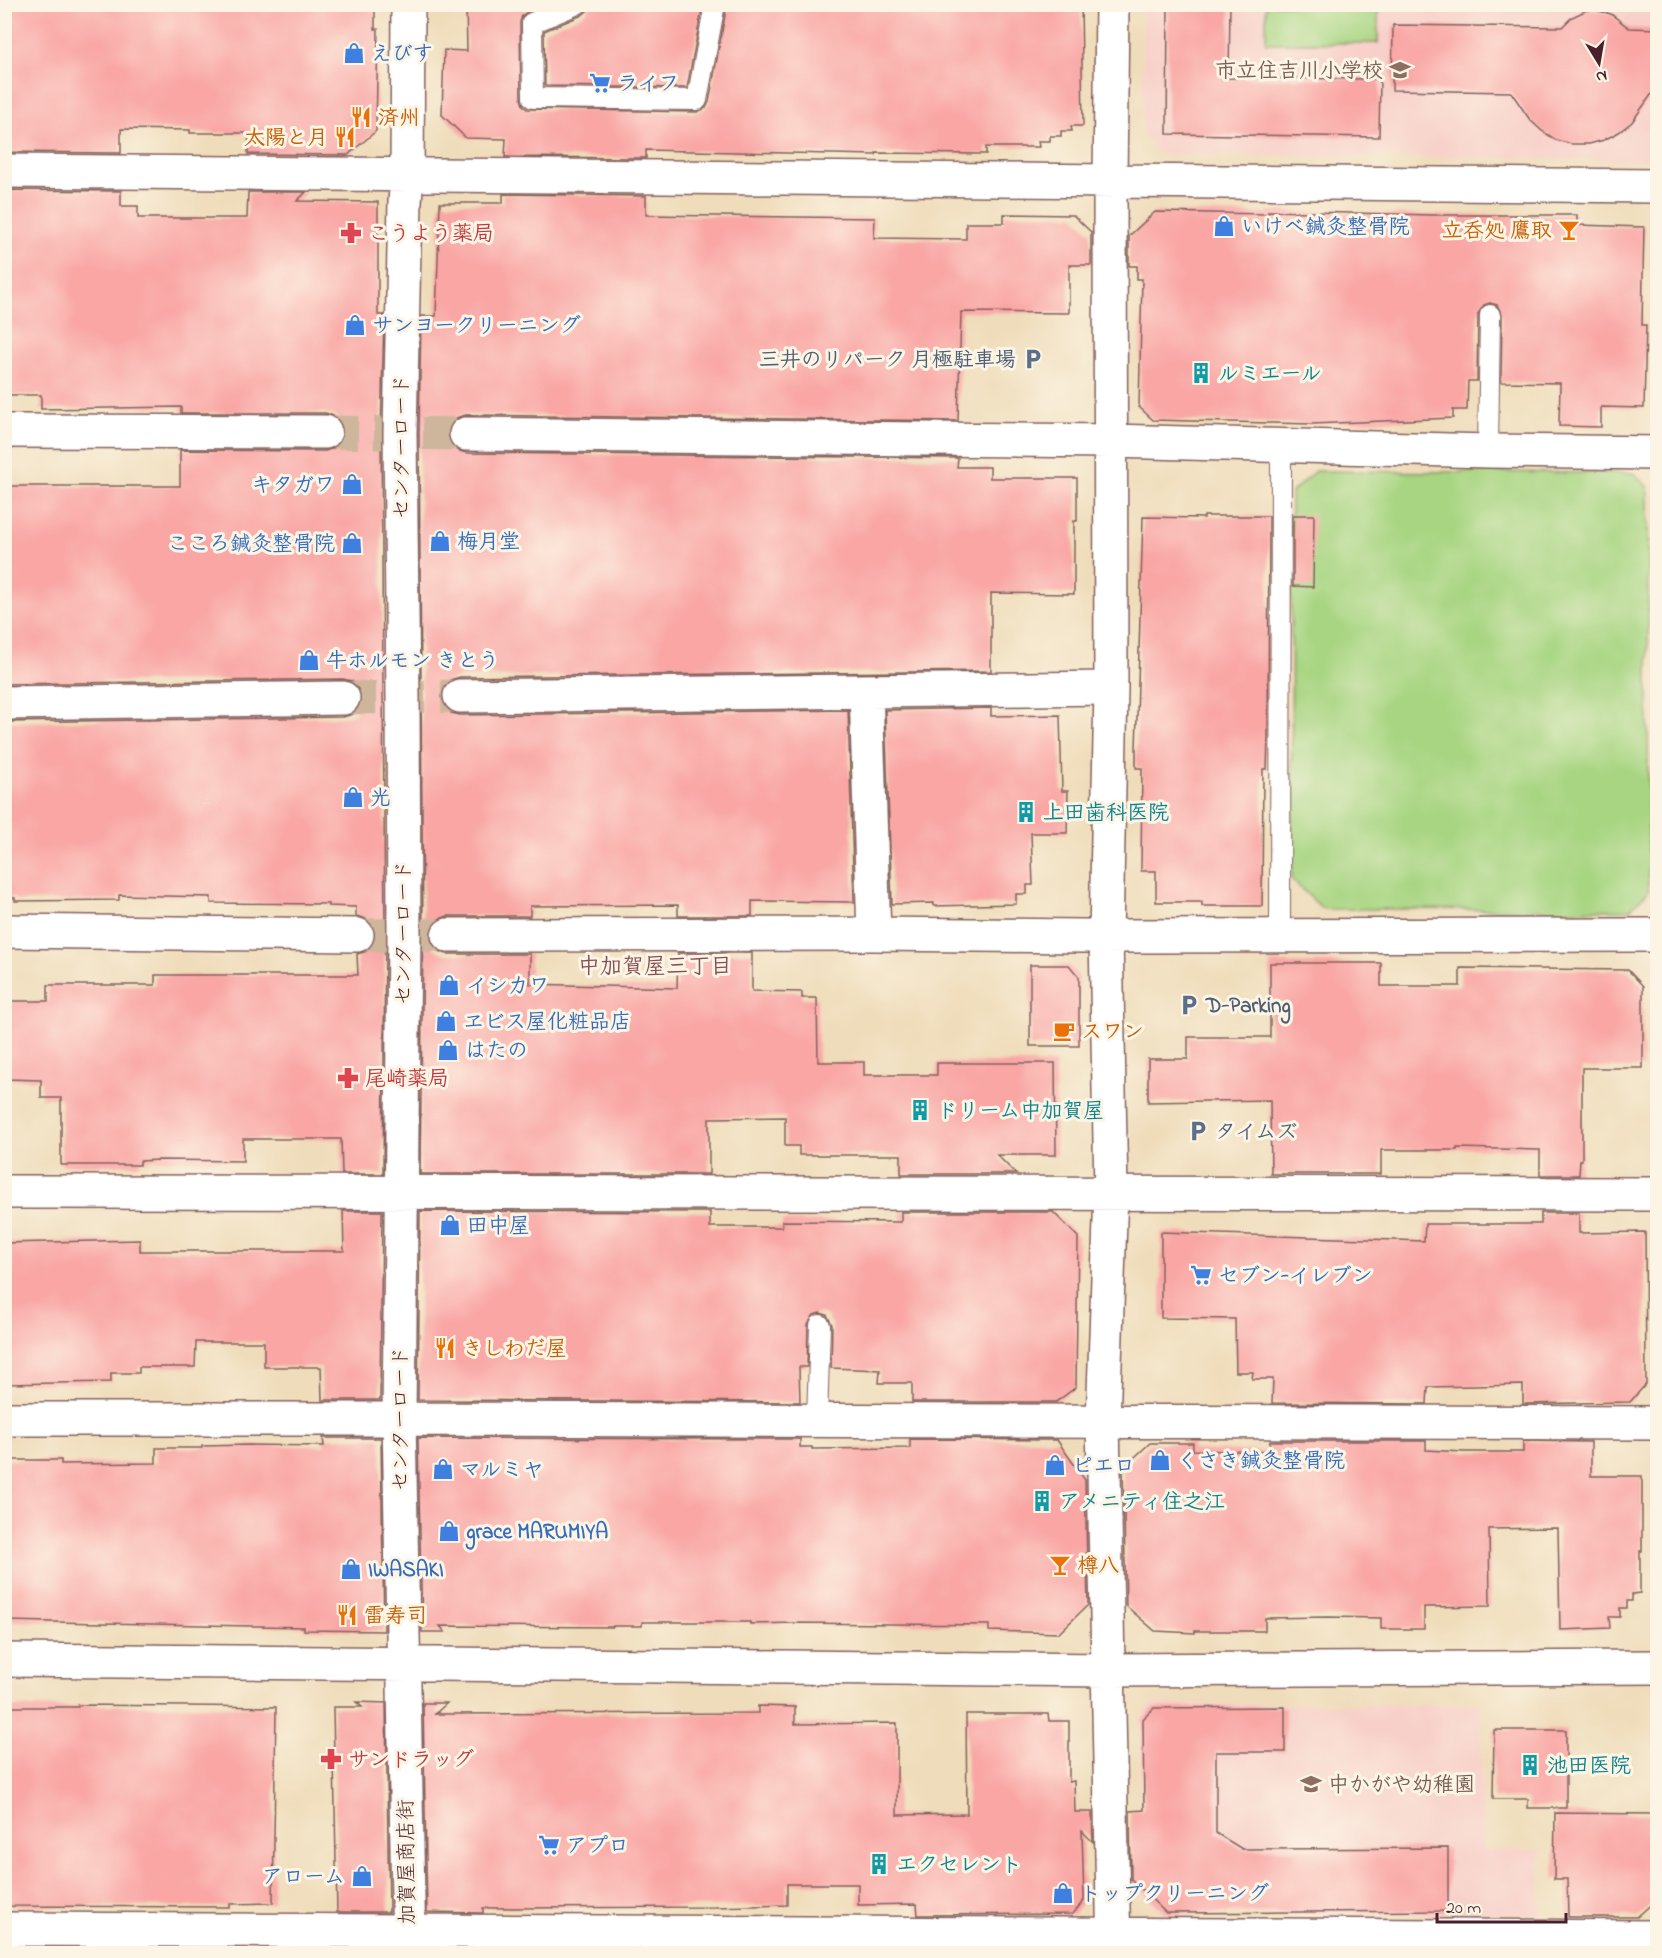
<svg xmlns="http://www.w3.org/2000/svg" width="1662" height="1958" font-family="'Indie Flower','Klee One',sans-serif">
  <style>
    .built { fill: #f7d0c9 }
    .green { fill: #a8d582; stroke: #797a56; stroke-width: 1.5 }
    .building { fill: #f9a6a4 }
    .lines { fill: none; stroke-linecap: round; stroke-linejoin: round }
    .street-tunnel { stroke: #ceb69d; stroke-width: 33; stroke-dasharray: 33 16; stroke-linecap: butt }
    .lane-casing { stroke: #84615d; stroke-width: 22 }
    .street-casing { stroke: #84615d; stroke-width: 36 }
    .lane { stroke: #fff; stroke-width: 20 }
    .street { stroke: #fff; stroke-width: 33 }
    .labels { text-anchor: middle; stroke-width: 6; stroke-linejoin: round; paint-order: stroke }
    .shop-label { font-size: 21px; font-weight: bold; fill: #366cbe; stroke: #fcf5e5; text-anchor: start }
    .education-label { font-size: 21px; font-weight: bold; fill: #785e54; stroke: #fcf5e5; text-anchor: end }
    .food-label { font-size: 21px; font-weight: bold; fill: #c56008; stroke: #fcf5e5; text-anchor: start }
    .health-label { font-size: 21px; font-weight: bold; fill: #be3a42; stroke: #fcf5e5; text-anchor: start }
    .service-label { font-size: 21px; font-weight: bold; fill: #4e5e75; stroke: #fcf5e5; text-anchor: start }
    .culture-label { font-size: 21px; font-weight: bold; fill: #0d838f; stroke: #fcf5e5; text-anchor: start }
    .street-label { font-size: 21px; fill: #4a1f2b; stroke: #fcf5e5 }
    .neighbourhood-label { font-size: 22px; font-weight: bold; fill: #874e55; stroke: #fcf5e5 }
  </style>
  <rect width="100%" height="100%" fill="#fcf5e5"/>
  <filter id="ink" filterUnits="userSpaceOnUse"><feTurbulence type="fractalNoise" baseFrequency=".0167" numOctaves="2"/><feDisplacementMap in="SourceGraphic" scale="12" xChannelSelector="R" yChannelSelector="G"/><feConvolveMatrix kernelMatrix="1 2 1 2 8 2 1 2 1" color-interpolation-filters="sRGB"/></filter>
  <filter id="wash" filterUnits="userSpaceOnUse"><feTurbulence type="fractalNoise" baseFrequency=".008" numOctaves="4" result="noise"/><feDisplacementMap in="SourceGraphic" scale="24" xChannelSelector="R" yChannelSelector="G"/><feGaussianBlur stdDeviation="1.35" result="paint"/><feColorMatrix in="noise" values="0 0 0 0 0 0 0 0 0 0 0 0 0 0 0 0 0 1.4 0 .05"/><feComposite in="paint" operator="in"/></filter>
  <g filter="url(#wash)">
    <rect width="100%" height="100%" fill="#efdcba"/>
    <path class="built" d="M1143,5H1657V160L1160,154L1143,136Z
      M1152,1704L1480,1705L1482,1851L1540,1850L1541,1915L1163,1914L1143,1894L1140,1718Z"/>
    <path class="green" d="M1266,5H1378V43H1266Z
      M1315,471L1633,473L1648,487V892L1629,910L1323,909L1292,880L1291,493Z"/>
    <g id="blocks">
      <path class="building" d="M4,4H375V29H378L376,131L348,155L248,154L249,133H190V130L121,129V153L4,152Z
        M466,4H545L527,12L522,16L520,22L521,98L523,105L527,109L697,112L706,108L709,102L727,4H1081L1083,126H1071L1072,131H1061V136H1050V141H1038L1039,147H986V154L876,153V155L646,150V158L505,157L506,139L466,138L442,115L444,50L467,51Z
        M589,4H703L687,88L545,86L544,31L582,15L587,11Z
        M1168,4H1230L1229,78L1380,79L1379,137L1167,134Z
        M1587,10H1595L1611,14L1629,28L1658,29V85L1632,122L1619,132L1604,140L1589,144H1572L1556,140L1542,131L1530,120L1511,92L1392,90L1393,25L1562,27L1572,17Z
        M4,190L121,191V206H138V218H247L248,192H306L297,201L378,202V315H384L381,433L385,936L383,1174H342L341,1139H243V1161L159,1160L140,1161V1165H61V1098H41V1080L4,1079V1001H48V985H155V975H358L357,954L367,951L373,945L376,935L373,925L367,919L356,916V907L328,906V904L211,903V897L119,895V900L15,901V898L4,897V722L343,717L353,714L360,707L362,698L359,688L352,681L343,679L4,684V486H180V450L325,451L334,448L341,442L344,431L341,423L335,416L325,413H181V407L41,409V395H4Z
        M503,194L646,196V215L875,218L874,238L966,239V223H1004V214L1073,215L1091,232V265H1069V313L961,312L958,421L466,415L456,418L450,424L447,433L450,444L457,450L466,453L958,458L957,467H990V478H1077V521H1074V594L991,593V671L460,677L450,680L443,687L441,697L444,706L451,713L460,715L848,710L854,902L752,901V916H678V905L530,906V916H448L439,919L432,925L429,934L432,945L438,951L447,954H530V984L677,988L678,953H752V991L802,992V998H817L818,1062H864V1075H937V1063H1055L1056,1155H997L1016,1174H901V1155H799V1146H785V1117L709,1118V1174H420L423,936L419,433L421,316H436L440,203H503Z
        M1268,211L1433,215H1577V225L1644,227L1642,325H1646L1644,408L1601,407V427L1559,426L1560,383L1501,382L1502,315L1497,305L1490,303L1484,305L1478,314L1477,381H1468L1467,410H1453V418L1312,424L1153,420L1139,407L1142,279H1137V266H1129V236L1155,212L1268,214Z
        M1293,515H1314L1313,587L1293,586Z
        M1204,516H1269L1268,737L1267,769H1263L1262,906H1202V902H1156V871H1141L1142,768H1136V750L1143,517L1204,518Z
        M991,708V716L1060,715L1062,791H1068L1067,833H1031L1033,885H1027V894H1016V904L934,906V903L892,904L885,710Z
        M1270,963H1381V986H1460V968L1628,970L1643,986V1068H1582V1160H1580L1579,1175H1540V1150L1457,1148V1150H1381V1174H1271L1270,1100L1148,1102V1059H1188V1037H1270Z
        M1030,965H1069L1079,977V1046H1030Z
        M343,1211H382L380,1400H322L321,1367H264V1342H196L195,1367H139V1373H111V1382L4,1384V1243L140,1240V1251H344Z
        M420,1211L710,1212V1227H782V1221L901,1222V1212H1053L1078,1237L1076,1387L1056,1402H912V1383H879L880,1370L831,1368L832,1325L827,1315L820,1313L814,1315L808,1324L807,1367H799L800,1402L418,1400Z
        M1541,1213H1579V1233L1645,1232L1646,1384L1630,1402L1523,1404V1385L1428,1387L1427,1404L1272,1403L1273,1379H1252L1253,1372H1236L1235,1319L1161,1318V1232L1424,1241L1425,1224H1541Z
        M323,1438H381L384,1631L304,1630V1627L4,1621V1460H61V1464L156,1463V1448H202V1446L249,1445L324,1446Z
        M418,1438L800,1439V1447H812V1449L910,1448V1439L1057,1440L1085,1480L1088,1605L1059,1633L989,1631V1625L794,1623L750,1624V1622H642V1626H613V1627L440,1626L445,1632H422Z
        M1270,1441H1426V1450L1464,1452H1523V1441L1591,1442V1476H1642V1551H1640V1593L1632,1594V1601H1627V1608H1620V1617H1609L1610,1628L1560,1630L1558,1528L1489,1529L1490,1606L1424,1607V1629H1381V1618L1328,1617L1265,1618V1631H1195V1633L1155,1631L1126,1606L1123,1468L1150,1443H1193V1450L1269,1452Z
        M356,1702L386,1703L389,1912H337L333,1707H362Z
        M423,1703H447L435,1714L758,1713V1706L795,1707V1724L897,1723V1815L967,1814L966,1714H1048L1049,1721H1069V1782L1074,1781L1075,1812H1092L1093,1842L1082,1831L1084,1900L1073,1914L918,1915L917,1904L858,1905V1884H787V1905L715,1907L483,1908V1913L427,1912Z
        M78,1705L276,1707L273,1903L230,1904V1907L4,1906V1707H78Z
        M1285,1707V1752H1216V1833L1242,1849L1448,1848V1911L1166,1913L1131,1879L1130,1811L1144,1810L1143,1719L1154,1708Z
        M1494,1730H1566V1808H1528V1799H1493Z
        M1555,1813L1653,1814L1655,1901L1637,1917H1568L1567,1879H1554Z
        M338,1949L390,1950V1953L338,1952Z
        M428,1950H483V1953H428Z"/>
    </g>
  </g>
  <g filter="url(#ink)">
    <use href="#blocks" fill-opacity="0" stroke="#84615d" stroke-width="1.5"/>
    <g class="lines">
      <path class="street-tunnel" d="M325,432L466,434
        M343,698L460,696
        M357,935H448"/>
      <defs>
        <path id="lane" d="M577,4L532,23L533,98L697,100L715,4
          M1488,451L1490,315
          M1280,936L1281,446
          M817,1420L820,1325"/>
        <path id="street" d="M408,4L407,175L405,202L400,433L403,697L404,936L399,1419L409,1954
          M1112,4L1110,181L1111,688L1106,936L1111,1192L1103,1422L1114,1954
          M4,171L1658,186
          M4,431L325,432
          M466,434L1111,441L1488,451L1658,453
          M866,691L874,934
          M460,696L1111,688
          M4,703L343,698
          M4,931L357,935
          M448,935L874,934L1083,936L1658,935
          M4,1192L1658,1194
          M4,1419H399L1658,1423
          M4,1660L1109,1670L1658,1667
          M4,1929L1658,1937"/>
      </defs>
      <use href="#lane" class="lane-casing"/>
      <use href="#street" class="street-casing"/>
      <use href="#lane" class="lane"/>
      <use href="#street" class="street"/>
    </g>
  </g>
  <defs>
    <symbol id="shop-bare" viewBox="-9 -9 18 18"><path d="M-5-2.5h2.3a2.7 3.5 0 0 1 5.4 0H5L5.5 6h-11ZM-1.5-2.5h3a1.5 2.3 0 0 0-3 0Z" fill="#3f7fe0" stroke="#fcf5e5" stroke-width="2.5" paint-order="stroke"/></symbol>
    <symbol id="school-bare" viewBox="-9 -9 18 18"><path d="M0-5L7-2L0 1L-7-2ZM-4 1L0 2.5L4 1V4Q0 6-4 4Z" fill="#8d6e63" stroke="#fcf5e5" stroke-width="2.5" paint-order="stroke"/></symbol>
    <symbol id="supermarket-bare" viewBox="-9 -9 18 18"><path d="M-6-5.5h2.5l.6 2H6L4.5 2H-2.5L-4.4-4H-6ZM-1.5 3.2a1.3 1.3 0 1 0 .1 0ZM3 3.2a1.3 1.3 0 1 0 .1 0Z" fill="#3f7fe0" stroke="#fcf5e5" stroke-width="2.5" paint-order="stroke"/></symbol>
    <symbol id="restaurant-bare" viewBox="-9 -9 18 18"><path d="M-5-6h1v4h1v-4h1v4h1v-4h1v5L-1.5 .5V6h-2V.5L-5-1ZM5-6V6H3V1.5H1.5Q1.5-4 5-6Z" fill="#e8710a" stroke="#fcf5e5" stroke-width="2.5" paint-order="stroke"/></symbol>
    <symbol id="bar-bare" viewBox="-9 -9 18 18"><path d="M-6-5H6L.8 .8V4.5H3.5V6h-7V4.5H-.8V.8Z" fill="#e8710a" stroke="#fcf5e5" stroke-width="2.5" paint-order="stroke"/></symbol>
    <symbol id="pharmacy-bare" viewBox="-9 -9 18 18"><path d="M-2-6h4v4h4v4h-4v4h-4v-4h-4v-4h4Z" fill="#e0444e" stroke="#fcf5e5" stroke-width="2.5" paint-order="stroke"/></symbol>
    <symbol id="parking-bare" viewBox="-9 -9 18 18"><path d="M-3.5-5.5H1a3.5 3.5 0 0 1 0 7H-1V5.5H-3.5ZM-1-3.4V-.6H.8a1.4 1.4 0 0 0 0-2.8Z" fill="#5c6f8a" stroke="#fcf5e5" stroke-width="2.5" paint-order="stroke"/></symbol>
    <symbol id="building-bare" viewBox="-9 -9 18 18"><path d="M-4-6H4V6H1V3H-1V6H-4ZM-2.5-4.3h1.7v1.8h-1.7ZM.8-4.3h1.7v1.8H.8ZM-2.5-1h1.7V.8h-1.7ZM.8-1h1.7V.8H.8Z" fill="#0f9aa8" stroke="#fcf5e5" stroke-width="2.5" paint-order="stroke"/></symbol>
    <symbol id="cafe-bare" viewBox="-9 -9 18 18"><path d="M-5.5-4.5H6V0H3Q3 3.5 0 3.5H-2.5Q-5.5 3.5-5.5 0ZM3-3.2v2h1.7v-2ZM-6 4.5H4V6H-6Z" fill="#e8710a" stroke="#fcf5e5" stroke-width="2.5" paint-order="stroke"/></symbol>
  </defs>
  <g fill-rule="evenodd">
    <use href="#shop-bare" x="339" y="38" width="30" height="30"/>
    <use href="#school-bare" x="1385" y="55" width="30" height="30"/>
    <use href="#supermarket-bare" x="585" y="68" width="30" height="30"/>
    <use href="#restaurant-bare" x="346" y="102" width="30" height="30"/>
    <use href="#restaurant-bare" x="330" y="122" width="30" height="30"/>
    <use href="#shop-bare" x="1209" y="211" width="30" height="30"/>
    <use href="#bar-bare" x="1554" y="215" width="30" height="30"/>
    <use href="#pharmacy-bare" x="336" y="218" width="30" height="30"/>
    <use href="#shop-bare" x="340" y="310" width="30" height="30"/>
    <use href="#parking-bare" x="1018" y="344" width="30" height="30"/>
    <use href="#building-bare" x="1186" y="358" width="30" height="30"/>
    <use href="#shop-bare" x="337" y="469" width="30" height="30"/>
    <use href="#shop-bare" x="425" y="526" width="30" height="30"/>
    <use href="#shop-bare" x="337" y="528" width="30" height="30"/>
    <use href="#shop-bare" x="294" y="645" width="30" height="30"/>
    <use href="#shop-bare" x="338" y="782" width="30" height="30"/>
    <use href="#building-bare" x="1011" y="797" width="30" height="30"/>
    <use href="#shop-bare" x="434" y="970" width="30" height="30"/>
    <use href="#parking-bare" x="1174" y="990" width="30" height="30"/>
    <use href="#shop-bare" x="431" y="1006" width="30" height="30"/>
    <use href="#cafe-bare" x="1049" y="1016" width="30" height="30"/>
    <use href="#shop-bare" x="433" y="1035" width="30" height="30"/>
    <use href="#pharmacy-bare" x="333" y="1063" width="30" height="30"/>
    <use href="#building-bare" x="905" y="1095" width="30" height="30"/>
    <use href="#parking-bare" x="1183" y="1116" width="30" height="30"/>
    <use href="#shop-bare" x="435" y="1210" width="30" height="30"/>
    <use href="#supermarket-bare" x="1186" y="1260" width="30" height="30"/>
    <use href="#restaurant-bare" x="430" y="1333" width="30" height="30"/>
    <use href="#shop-bare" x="1145" y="1445" width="30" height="30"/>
    <use href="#shop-bare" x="1040" y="1450" width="30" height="30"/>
    <use href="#shop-bare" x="428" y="1454" width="30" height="30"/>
    <use href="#building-bare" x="1027" y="1486" width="30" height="30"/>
    <use href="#shop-bare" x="434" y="1516" width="30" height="30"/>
    <use href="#bar-bare" x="1045" y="1550" width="30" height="30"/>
    <use href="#shop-bare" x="336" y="1554" width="30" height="30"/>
    <use href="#restaurant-bare" x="332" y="1600" width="30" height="30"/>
    <use href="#pharmacy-bare" x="316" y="1744" width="30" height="30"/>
    <use href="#building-bare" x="1515" y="1750" width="30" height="30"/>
    <use href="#school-bare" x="1296" y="1769" width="30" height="30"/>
    <use href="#supermarket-bare" x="534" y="1830" width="30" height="30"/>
    <use href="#building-bare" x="864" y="1849" width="30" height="30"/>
    <use href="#shop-bare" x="347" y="1861" width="30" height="30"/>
    <use href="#shop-bare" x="1048" y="1878" width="30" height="30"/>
  </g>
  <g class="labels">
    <g class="shop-label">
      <text x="371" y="60">えびす</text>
      <text x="617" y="90">ライフ</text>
      <text x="1241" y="233">いけべ鍼灸整骨院</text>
      <text x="372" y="332">サンヨークリーニング</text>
      <text x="335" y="491" text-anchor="end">キタガワ</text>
      <text x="457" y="548">梅月堂</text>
      <text x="335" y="550" text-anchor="end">こころ鍼灸整骨院</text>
      <text x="326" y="667">牛ホルモン きとう</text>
      <text x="370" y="804">光</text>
      <text x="466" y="992">イシカワ</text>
      <text x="463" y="1028">ヱビス屋化粧品店</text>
      <text x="465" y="1057">はたの</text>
      <text x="467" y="1232">田中屋</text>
      <text x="1218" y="1282">セブン-イレブン</text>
      <text x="1177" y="1467">くさき鍼灸整骨院</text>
      <text x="1072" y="1472">ピエロ</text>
      <text x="460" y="1476">マルミヤ</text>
      <text x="466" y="1538">grace MARUMIYA</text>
      <text x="368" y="1576">IWASAKI</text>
      <text x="566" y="1852">アプロ</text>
      <text x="345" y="1883" text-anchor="end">アローム</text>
      <text x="1080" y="1900">トップクリーニング</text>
    </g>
    <g class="education-label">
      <text x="1383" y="77">市立住吉川小学校</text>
      <text x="1328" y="1791" text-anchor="start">中かがや幼稚園</text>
    </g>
    <g class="food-label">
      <text x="378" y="124">済州</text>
      <text x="328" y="144" text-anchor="end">太陽と月</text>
      <text x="1552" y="237" text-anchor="end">立呑処 鷹取</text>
      <text x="1081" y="1038">スワン</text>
      <text x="462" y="1355">きしわだ屋</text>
      <text x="1077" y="1572">樽八</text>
      <text x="364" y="1622">雷寿司</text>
    </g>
    <g class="health-label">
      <text x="368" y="240">こうよう薬局</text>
      <text x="365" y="1085">尾崎薬局</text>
      <text x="348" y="1766">サンドラッグ</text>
    </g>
    <g class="service-label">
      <text x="1016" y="366" text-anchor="end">三井のリパーク 月極駐車場</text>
      <text x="1206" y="1012">D-Parking</text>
      <text x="1215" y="1138">タイムズ</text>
    </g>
    <g class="culture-label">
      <text x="1218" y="380">ルミエール</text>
      <text x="1043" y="819">上田歯科医院</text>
      <text x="937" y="1117">ドリーム中加賀屋</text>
      <text x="1059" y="1508">アメニティ住之江</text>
      <text x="1547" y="1772">池田医院</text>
      <text x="896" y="1871">エクセレント</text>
    </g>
    <g class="street-label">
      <text transform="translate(401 447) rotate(-90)" y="7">センターロード</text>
      <text transform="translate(403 933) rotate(-90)" y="7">センターロード</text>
      <text transform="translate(400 1419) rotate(-90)" y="7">センターロード</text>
      <text transform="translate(406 1862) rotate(-91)" y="7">加賀屋商店街</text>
    </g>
    <g class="neighbourhood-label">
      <text x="655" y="973">中加賀屋三丁目</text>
    </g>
  </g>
  <rect width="1662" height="1958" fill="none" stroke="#fcf5e5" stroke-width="24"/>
  <g transform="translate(1599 63) rotate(169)" stroke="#fcf5e5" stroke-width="4.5" paint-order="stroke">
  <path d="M0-4.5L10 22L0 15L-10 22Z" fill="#4a1f2b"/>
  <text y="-9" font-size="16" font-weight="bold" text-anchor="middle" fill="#4a1f2b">N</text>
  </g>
  <path d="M1437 1913v9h129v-9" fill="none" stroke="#4a1f2b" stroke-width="3"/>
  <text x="1446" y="1913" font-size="18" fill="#4a1f2b" stroke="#fcf5e5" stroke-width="4.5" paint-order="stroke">20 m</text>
</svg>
